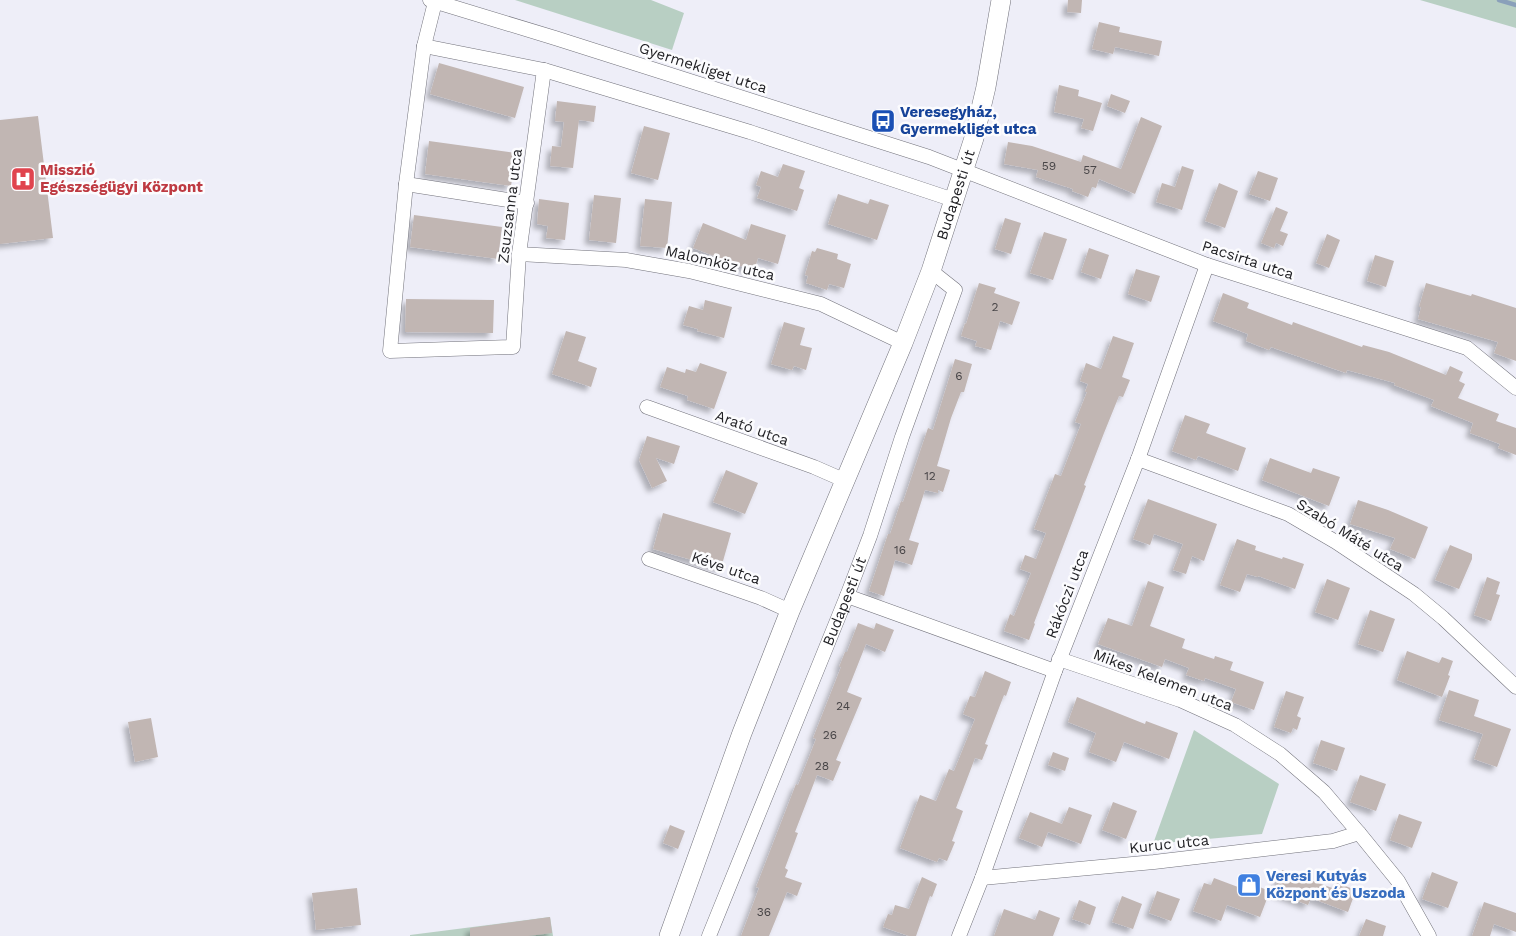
<svg xmlns="http://www.w3.org/2000/svg" width="1516" height="936" font-family="'Work Sans',sans-serif">
  <style>
    .green { fill: #b8cfc3 }
    .lines { fill: none; stroke-linecap: round; stroke-linejoin: round }
    .stream { stroke: #8aa0ba; stroke-width: 4.5 }
    .building { fill: #c1b6b3; filter: url(#shadow) }
    .street-casing { stroke: #72727b; stroke-width: 15 }
    .secondary-casing { stroke: #72727b; stroke-width: 20 }
    .street { stroke: #fff; stroke-width: 14 }
    .secondary { stroke: #fff; stroke-width: 19 }
    .labels { text-anchor: middle; stroke-width: 5; stroke-linejoin: round; paint-order: stroke }
    .number-label { font-size: 12px; fill: #484547 }
    .street-label { font-size: 15px; fill: #1f1f23; stroke: #fcfcfe }
    .transit-label { font-size: 15px; font-weight: bold; fill: #164399; stroke: #fcfcfe; text-anchor: start }
    .health-label { font-size: 15px; font-weight: bold; fill: #be3a42; stroke: #fcfcfe; text-anchor: start }
    .shop-label { font-size: 15px; font-weight: bold; fill: #366cbe; stroke: #fcfcfe; text-anchor: start }
  </style>
  <defs>
    <filter id="shadow"><feDropShadow dx="-4.5" dy="4.5" stdDeviation="2.5" flood-color="#0004"/></filter>
  </defs>
  <rect width="100%" height="100%" fill="#eeeef8"/>
  <path class="green" d="M515,0H651L684,13L672,50Z
    M1420,0H1516V28Z
    M1194,730L1279,784L1262,834L1153,844Z
    M550,917L553,936H410V935Z"/>
  <g class="lines">
    <path class="stream" d="M1499,0L1516,5"/>
  </g>
  <path class="building" d="M1068,0H1082L1081,13L1067,12Z
    M1099,22L1120,27L1119,32L1162,41L1159,56L1115,47L1113,54L1092,49Z
    M439,63L524,87L515,118L430,94Z
    M1059,85L1079,90L1078,96L1102,103L1093,131L1081,128L1084,119L1054,112Z
    M1111,94L1130,101L1125,113L1107,106Z
    M557,101L596,106L594,122L579,120L573,168L550,166L552,146L561,147L564,122L555,121Z
    M38,116L53,238L0,244V120Z
    M1141,117L1162,126L1135,194L1099,179L1096,188L1092,187L1088,197L1072,191L1073,189L1036,177L1038,170L1004,164L1008,142L1032,146L1081,162L1083,155L1121,169Z
    M644,126L670,133L658,180L631,173Z
    M429,141L516,153L511,186L425,174Z
    M783,164L805,171L799,188L804,190L797,211L757,198L761,187L756,185L761,171L778,177Z
    M1182,166L1194,170L1182,210L1156,202L1162,183L1175,187Z
    M1258,171L1278,178L1270,201L1249,194Z
    M1219,183L1238,191L1225,228L1205,221Z
    M838,194L868,204L870,199L889,205L877,240L828,224Z
    M594,195L621,198L616,243L589,240Z
    M539,199L569,203L565,240L546,238L548,226L537,224Z
    M645,199L672,202L667,248L640,246Z
    M1276,207L1288,212L1280,231L1288,234L1283,246L1276,243L1274,248L1261,243Z
    M414,215L502,227L498,259L410,247Z
    M1005,218L1021,223L1011,254L995,249Z
    M703,223L746,240L751,224L786,235L778,264L758,258L754,271L693,248Z
    M1044,232L1067,239L1053,280L1030,273Z
    M1327,234L1340,240L1329,268L1316,263Z
    M817,248L838,254L837,259L851,264L844,288L829,284L827,290L806,283L808,276L805,275L812,251L815,252Z
    M1089,248L1109,255L1101,279L1081,272Z
    M1375,255L1394,261L1386,287L1367,281Z
    M1136,269L1160,276L1151,302L1128,294Z
    M979,283L996,288L994,293L1020,302L1012,325L1000,321L991,350L975,346L977,341L961,336L965,323L966,324Z
    M1426,283L1471,296L1472,294L1516,308V361L1494,353L1498,342L1418,319L1421,307H1419Z
    M1223,293L1249,303L1247,308L1292,325L1293,322L1362,347L1363,345L1389,352L1446,375L1450,366L1463,372L1459,381L1465,384L1458,398L1499,414L1496,421L1516,428V455L1498,448L1500,444L1470,433L1473,423L1431,406L1434,400L1394,385L1395,383L1347,370L1346,373L1271,347L1269,350L1246,341L1248,334L1213,321Z
    M406,299L494,300L493,333L405,332Z
    M705,300L732,307L724,338L697,331L698,329L683,325L689,306L703,310Z
    M784,322L805,328L800,345L812,348L806,370L794,366L792,370L771,364Z
    M566,331L586,337L578,361L597,368L591,387L552,374Z
    M1113,336L1134,343L1122,377L1130,380L1123,397L1119,396L1104,433L1084,485L1086,486L1034,623L1035,624L1029,640L1004,631L1010,614L1014,616L1031,573L1020,569L1025,555L1036,559L1046,533L1034,529L1055,474L1061,476L1081,424L1075,422L1087,392H1085L1088,384L1080,381L1086,363L1101,369Z
    M955,359L972,364L964,392H961L951,418L937,466L950,470L943,492L938,490V493L925,490L909,540L919,543L912,565L895,560L884,596L869,591L888,534H890L901,501L903,502L928,428L933,430Z
    M700,363L727,372L714,409L687,400L688,396L660,387L667,367L685,373L686,369L696,372Z
    M1185,415L1210,424L1206,433L1246,448L1238,471L1198,456L1196,460L1172,451Z
    M647,436L680,446L674,464L656,458L667,481L652,488L639,460Z
    M1270,458L1311,473L1313,468L1340,477L1329,506L1262,480Z
    M726,470L758,483L745,514L713,502Z
    M1148,499L1217,524L1204,561L1192,556L1186,574L1173,570L1183,544L1154,534L1150,545L1133,539Z
    M1358,500L1388,510L1428,527L1415,559L1390,549L1395,538L1350,524Z
    M663,513L731,533L721,568L653,549Z
    M1237,539L1256,546L1255,550L1282,559L1283,557L1304,564L1295,589L1258,576V577L1247,574L1240,592L1220,585Z
    M1450,545L1472,554V559L1459,589L1435,580Z
    M1487,577L1500,582L1496,594L1500,595L1491,621L1474,615Z
    M1327,579L1350,588L1338,620L1315,612Z
    M1148,581L1164,587L1150,626L1185,639L1182,648L1214,659L1215,656L1233,662L1230,670L1264,682L1254,710L1231,702L1236,689L1205,678L1204,681L1186,675L1189,668L1165,659L1162,667L1098,644L1108,618L1132,626Z
    M1370,610L1395,619L1383,652L1358,644Z
    M858,623L874,629L876,623L894,630L885,652L866,644L847,692L862,698L836,760L841,762L833,781L817,775L795,832L798,833L785,868L788,870L785,877L802,883L797,896L787,892L769,936H741L759,888L756,887L796,784L798,785L816,739L813,738L841,667H839L845,652H847Z
    M1407,651L1439,663L1442,657L1453,661L1448,675L1450,676L1442,697L1397,680Z
    M985,671L1011,682L1006,696L1004,695L985,744L988,745L982,760L975,758L956,808L963,811L952,841L955,842L947,861L939,858L937,862L900,848L920,795L936,801L949,769L954,771L975,719L963,714L970,696L975,697Z
    M1449,690L1479,700L1474,716L1511,729L1497,767L1474,759L1483,734L1439,720Z
    M1286,691L1304,697L1297,716L1301,718L1297,730L1293,728L1291,733L1274,727Z
    M1077,697L1145,724L1146,721L1178,733L1169,759L1124,742L1116,762L1089,752L1096,733L1068,722Z
    M151,718L158,757L135,762L128,722Z
    M1321,740L1345,748L1337,771L1313,763Z
    M1053,752L1069,758L1065,771L1048,765Z
    M1360,775L1386,784L1376,811L1350,802Z
    M1113,802L1137,811L1126,839L1102,830Z
    M1069,807L1092,815L1081,844L1048,832L1042,847L1019,838L1030,812L1062,824Z
    M1399,814L1422,822L1412,848L1390,840Z
    M670,825L685,831L678,849L663,843Z
    M1282,870L1335,889L1337,883L1356,890L1348,912L1311,898L1308,905L1274,892Z
    M1432,872L1458,882L1448,908L1422,899Z
    M922,877L937,884L932,897L930,896L916,936H909L883,927L888,914L892,915L895,905L909,909Z
    M1214,878L1246,890L1249,883L1270,891L1260,917L1227,905L1221,921L1193,911L1204,883L1211,885Z
    M357,888L361,925L316,930L312,893Z
    M1157,891L1180,899L1171,921L1149,913Z
    M1122,896L1142,904L1133,929L1112,922Z
    M1079,900L1096,907L1090,925L1072,919Z
    M1484,902L1516,913V932L1494,924L1490,936H1472Z
    M1004,909L1035,920L1039,910L1060,918L1053,936H994Z
    M550,917L552,933L528,936H470V928Z
    M1366,919L1386,926L1383,936H1359Z"/>
  <g class="lines">
    <defs>
      <g id="street">
        <path d="M430,0L555,38L929,157L1207,265L1467,348L1516,388"/>
        <path d="M435,2L424,46L406,184L390,351L513,347L519,254L544,70"/>
        <path d="M424,46L544,70L750,132L954,200"/>
        <path d="M406,184L527,203"/>
        <path d="M519,254L626,260L689,271L821,304L903,343"/>
        <path d="M647,407L814,467L846,481"/>
        <path d="M1138,459L1288,514L1336,542L1414,594L1443,618L1516,687"/>
        <path d="M649,559L761,598L790,611"/>
        <path d="M847,596L1055,671"/>
        <path d="M1059,659L1180,700L1235,725L1280,754L1324,792L1359,833L1398,881L1429,936"/>
        <path d="M982,878L1154,862L1333,841L1359,833"/>
        <path id="s1" d="M709,936L847,596L870,536L902,437L955,290L931,271"/>
        <path d="M959,936L982,878L1055,671L1138,459L1207,265"/>
      </g>
      <g id="secondary">
        <path id="s2" d="M669,936L742,733L790,611L903,343L931,271L974,138L986,87L1001,0"/>
      </g>
    </defs>
    <use href="#street" class="street-casing"/>
    <use href="#secondary" class="secondary-casing"/>
    <use href="#street" class="street"/>
    <use href="#secondary" class="secondary"/>
  </g>
  <defs>
    <symbol id="bus-square" viewBox="-11 -11 22 22"><rect x="-9" y="-9" width="18" height="18" rx="4" fill="#1a4fb4" stroke="#fcfcfe"/><path d="M-5-6H5V4H4V6H2V4H-2V6H-4V4H-5ZM-3.5-4V0h7V-4ZM-3.5 1.2v1.5H-2V1.2ZM2 1.2v1.5H3.5V1.2Z" fill="#fff"/></symbol>
    <symbol id="hospital-square" viewBox="-11 -11 22 22"><rect x="-9" y="-9" width="18" height="18" rx="4" fill="#e0444e" stroke="#fcfcfe"/><path d="M-5-5h3v3.5h4V-5h3V5h-3V1.5h-4V5h-3Z" fill="#fff"/></symbol>
    <symbol id="shop-square" viewBox="-11 -11 22 22"><rect x="-9" y="-9" width="18" height="18" rx="4" fill="#3f7fe0" stroke="#fcfcfe"/><path d="M-5-2.5h2.3a2.7 3.5 0 0 1 5.4 0H5L5.5 6h-11ZM-1.5-2.5h3a1.5 2.3 0 0 0-3 0Z" fill="#fff"/></symbol>
  </defs>
  <g fill-rule="evenodd">
    <use href="#bus-square" x="869" y="107" width="28" height="28"/>
    <use href="#hospital-square" x="9" y="165" width="28" height="28"/>
    <use href="#shop-square" x="1235" y="871" width="28" height="28"/>
  </g>
  <g class="labels">
    <g class="number-label">
      <text x="1049" y="170">59</text>
      <text x="1090" y="174">57</text>
      <text x="995" y="311">2</text>
      <text x="959" y="380">6</text>
      <text x="930" y="480">12</text>
      <text x="900" y="554">16</text>
      <text x="843" y="710">24</text>
      <text x="830" y="739">26</text>
      <text x="822" y="770">28</text>
      <text x="764" y="916">36</text>
    </g>
    <g class="street-label">
      <text transform="translate(703 68) rotate(18)" y="5">Gyermekliget utca</text>
      <text dy="5" stroke="none"><textPath href="#s2" startOffset="795">Budapesti út</textPath></text>
      <text transform="translate(510 206) rotate(-83)" y="5">Zsuzsanna utca</text>
      <text transform="translate(1248 260) rotate(18)" y="5">Pacsirta utca</text>
      <text transform="translate(720 263) rotate(13)" y="5">Malomköz utca</text>
      <text transform="translate(752 428) rotate(20)" y="5">Arató utca</text>
      <text transform="translate(1350 535) rotate(32)" y="5">Szabó Máté utca</text>
      <text transform="translate(726 568) rotate(19)" y="5">Kéve utca</text>
      <text transform="translate(1067 594) rotate(-69)" y="5">Rákóczi utca</text>
      <text dy="5" stroke="none"><textPath href="#s1" startOffset="361">Budapesti út</textPath></text>
      <text transform="translate(1163 680) rotate(21)" y="5">Mikes Kelemen utca</text>
      <text transform="translate(1169 844) rotate(-6)" y="5">Kuruc utca</text>
    </g>
    <g class="transit-label">
      <text x="900" y="117">Veresegyház,<tspan x="900" dy="17">Gyermekliget utca</tspan></text>
    </g>
    <g class="health-label">
      <text x="40" y="175">Misszió<tspan x="40" dy="17">Egészségügyi Központ</tspan></text>
    </g>
    <g class="shop-label">
      <text x="1266" y="881">Veresi Kutyás<tspan x="1266" dy="17">Központ és Uszoda</tspan></text>
    </g>
  </g>
</svg>
